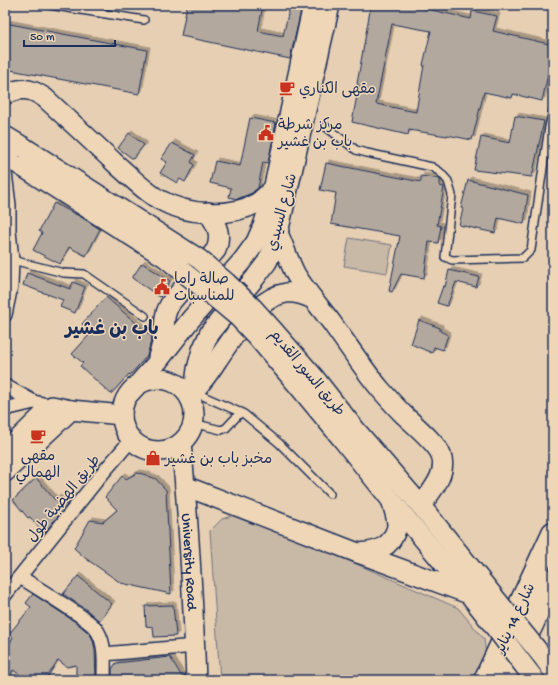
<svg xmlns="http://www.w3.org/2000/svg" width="558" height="685" font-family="'Gochi Hand','Playpen Sans Arabic',sans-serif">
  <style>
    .green { fill: #c8b8a6; stroke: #727482 }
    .building { fill: #b3a89d; stroke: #1b2f5e; fill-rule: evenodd; filter: url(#shadow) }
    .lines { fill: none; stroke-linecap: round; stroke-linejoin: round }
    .lane-casing { stroke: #1b2f5e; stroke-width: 10 }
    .street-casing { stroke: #1b2f5e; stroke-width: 16 }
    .secondary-casing { stroke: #1b2f5e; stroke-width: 22 }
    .highway-casing { stroke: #1b2f5e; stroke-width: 25 }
    .lane { stroke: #eed6b6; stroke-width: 7 }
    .street { stroke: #eed6b6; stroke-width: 13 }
    .secondary { stroke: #eed6b6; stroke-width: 19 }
    .highway { stroke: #eed6b6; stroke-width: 22 }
    .secondary-bridge-casing { stroke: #1b2f5e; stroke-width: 22; stroke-linecap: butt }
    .secondary-bridge { stroke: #eed6b6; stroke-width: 19 }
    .labels { text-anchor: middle; stroke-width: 3; stroke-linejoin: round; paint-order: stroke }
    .poi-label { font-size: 15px; fill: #1b2f5e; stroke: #eed6b6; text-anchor: start }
    .street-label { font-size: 15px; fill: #1b2f5e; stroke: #eed6b6 }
    .district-label { font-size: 19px; font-weight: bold; fill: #1b2f5e; stroke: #eed6b6 }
  </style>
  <defs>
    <filter id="shadow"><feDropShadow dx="3" dy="-3" stdDeviation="0" flood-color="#0004"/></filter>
  </defs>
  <rect width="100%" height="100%" fill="#e6cfb2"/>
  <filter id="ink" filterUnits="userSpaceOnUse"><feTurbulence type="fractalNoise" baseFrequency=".025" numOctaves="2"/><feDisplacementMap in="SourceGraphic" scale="8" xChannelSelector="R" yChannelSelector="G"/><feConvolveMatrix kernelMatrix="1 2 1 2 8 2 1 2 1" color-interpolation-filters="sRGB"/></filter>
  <g filter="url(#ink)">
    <path class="green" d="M349,238L392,245L387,273L344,266Z
      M234,515L250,518L458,608L484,639L486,654L474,680H220L210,531L222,519Z"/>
    <path class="building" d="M187,5H263L258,31L283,36L290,5L302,6L290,59L181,36Z
      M371,5H407L436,11L471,19L472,11L497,16L493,31L553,45V52L542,101L513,94L512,98L484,92L472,140L447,135V136L409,130L408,135L352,122L359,85L357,84ZM392,24L431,31L423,65H424L416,112L376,104Z
      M5,23L147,50L139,94L5,69Z
      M515,116L544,121L532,177L474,170L481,137L510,143Z
      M250,118L276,123L268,163L263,162L258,188L254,191L252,193L237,199L229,197L231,188L210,183L215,161L240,166Z
      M129,133L144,145L133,159L118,148Z
      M172,143L195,155L191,162L194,165L185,182L180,179L177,183L160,173L167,162L161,159Z
      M326,163L421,182V176L440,179V186L444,187L437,225L441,226L438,243L429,242L424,278L401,274L392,292L389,291L400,236L331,224L336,193L320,190Z
      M468,180L528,195L524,224L498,218L495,233L459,225L463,209L461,208Z
      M54,203L81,217L100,229L86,256L69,247L60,264L33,250L42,233L39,231Z
      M142,263L170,281L160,297L132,278Z
      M449,270L479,277L476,287L456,282L447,306L437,303L443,286L445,287Z
      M27,273L70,289L73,282L85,287L75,313L60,307L63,300L23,285Z
      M106,297L152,337L147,356L130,375L129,374L111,394L80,366L83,363L72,354L91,333L82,324Z
      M419,320L440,328V331L448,335L443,350L434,347L432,353L411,344Z
      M137,473L143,474L156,479L166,490L171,594L121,583L85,558L74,548L90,520L103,522L117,510L105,497L122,476L126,479Z
      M36,478L55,500L57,498L67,505L45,532L40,529L30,517L28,518L13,500Z
      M78,576L112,604L99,621L87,610L63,594Z
      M33,594L77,623L90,634L93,640L95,650L96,680H76V665L67,667L58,660L45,680H28L13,670L8,680H5V653L13,637L9,634L31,607L26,603Z
      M173,605L176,636L154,637L153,627L146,626L145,606Z
      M170,657L184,680H112V669L116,663Z"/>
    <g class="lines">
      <defs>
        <path id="lane" d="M49,5L144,20
          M326,127L356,150L367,153L432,167L440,172L448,181L452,195L445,257L452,260L523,258L531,250L549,127L553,111
          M12,260L64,273L84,274L145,316
          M194,392L244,414L279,443L330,494
          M193,423L221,430L226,428L241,412"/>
        <path id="street" d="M5,173L9,205V231L12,260L11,286L5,315
          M5,386L34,402L52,406
          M5,409L34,402
          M20,577C41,590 62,603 82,617C88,622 94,625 98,632C106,646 104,664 104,680
          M5,595L101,475L132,439
          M104,654L195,646"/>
        <g id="secondary">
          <path d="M5,94C9,93 13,91 18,90C29,88 36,92 45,98C69,120 93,142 117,165C130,176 145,192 160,200C187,215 229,218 257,203C263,199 268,193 273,189"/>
          <path d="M5,136L25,148"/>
          <path d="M5,156L21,166"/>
          <path d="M278,233C284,246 289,262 296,275C307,293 322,309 334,326C350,348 364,370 381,390C388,398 395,406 402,413C411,422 437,443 441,455C448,474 431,491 421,506"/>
          <path d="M158,357C160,351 162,344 163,338C166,321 162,316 172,301L216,250C222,235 217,225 208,212"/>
          <circle cx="158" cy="415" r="36"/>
          <path d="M194,391C203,381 211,370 218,359C234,336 256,298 286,293C295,292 304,295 313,299"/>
          <path d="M130,393L155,365L191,319L243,260L256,242L263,226L270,204L313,5"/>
          <path d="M191,400L194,392L197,369L202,350L210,332L255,278L267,262L274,247L278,233L330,5"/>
          <path d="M354,428L421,506L499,603"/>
          <path d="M343,440L391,500L469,594L487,617"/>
          <path id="s1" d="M181,443C189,522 193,601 196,680"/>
          <path d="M5,452L52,406L71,410L122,415"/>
          <path d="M5,472L71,410"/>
          <path d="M185,486L358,553L469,594"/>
          <path d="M358,553C372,552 386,550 393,537C395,533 397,529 397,525C397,518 394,510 392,503"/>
        </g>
        <path id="highway" d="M485,680L553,533
          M506,680L553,580"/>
      </defs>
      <use href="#lane" class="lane-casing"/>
      <use href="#street" class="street-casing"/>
      <use href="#secondary" class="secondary-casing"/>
      <use href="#highway" class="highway-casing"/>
      <use href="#lane" class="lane"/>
      <use href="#street" class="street"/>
      <use href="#secondary" class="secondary"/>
      <use href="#highway" class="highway"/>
      <defs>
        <path id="secondary-bridge" d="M25,148L199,259L227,283L252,307L272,329L314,377L354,428
          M21,166L166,258L219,301L238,317L257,337L300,388L343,440
          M499,603L543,657L553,671
          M487,617L535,680"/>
      </defs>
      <use href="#secondary-bridge" class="secondary-bridge-casing"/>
      <use href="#secondary-bridge" class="secondary-bridge"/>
    </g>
  </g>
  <defs>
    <symbol id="cafe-bare" viewBox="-9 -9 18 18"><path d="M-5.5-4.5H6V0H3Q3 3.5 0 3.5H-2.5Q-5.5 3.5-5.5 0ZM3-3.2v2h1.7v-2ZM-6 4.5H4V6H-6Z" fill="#c8321e" stroke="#eed6b6" stroke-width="2.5" paint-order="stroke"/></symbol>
    <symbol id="civic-bare" viewBox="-9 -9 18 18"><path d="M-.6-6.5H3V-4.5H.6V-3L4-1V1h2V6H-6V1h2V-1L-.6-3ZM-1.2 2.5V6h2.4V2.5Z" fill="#c8321e" stroke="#eed6b6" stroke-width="2.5" paint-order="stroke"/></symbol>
    <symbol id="shop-bare" viewBox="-9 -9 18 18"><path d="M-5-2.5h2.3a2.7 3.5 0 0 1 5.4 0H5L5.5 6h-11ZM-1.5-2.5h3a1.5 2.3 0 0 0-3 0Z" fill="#c8321e" stroke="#eed6b6" stroke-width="2.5" paint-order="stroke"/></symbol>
  </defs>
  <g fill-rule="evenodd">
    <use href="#cafe-bare" x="276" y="77" width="22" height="22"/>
    <use href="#civic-bare" x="255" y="122" width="22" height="22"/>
    <use href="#civic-bare" x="151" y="276" width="22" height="22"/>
    <use href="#cafe-bare" x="27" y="425" width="22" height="22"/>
    <use href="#shop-bare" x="142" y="447" width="22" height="22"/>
  </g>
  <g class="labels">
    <g class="poi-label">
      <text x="299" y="93">مقهى الكناري</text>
      <text x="278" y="129">مركز شرطة<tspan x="278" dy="17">باب بن غشير</tspan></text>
      <text x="174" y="283">صالة راما<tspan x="174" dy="17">للمناسبات</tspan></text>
      <text x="38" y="460" text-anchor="middle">مقهى<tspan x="38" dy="17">الهمالي</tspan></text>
      <text x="165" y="463">مخبز باب بن غشير</text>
    </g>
    <g class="street-label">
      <text transform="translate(281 212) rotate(-75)" y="5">شارع السيدي</text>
      <text transform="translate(308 372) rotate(50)" y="5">طريق السور القديم</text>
      <text transform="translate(63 498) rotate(-51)" y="5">طريق الهضبة طول</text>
      <text dy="5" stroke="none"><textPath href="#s1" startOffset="119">University Road</textPath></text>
      <text transform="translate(514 618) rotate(-65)" y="5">شارع 14 يناير</text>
    </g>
    <g class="district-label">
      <text x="112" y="334">باب بن غشير</text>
    </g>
  </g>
  <rect width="558" height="685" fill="none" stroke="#eed6b6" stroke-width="20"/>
  <rect x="10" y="10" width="538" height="665" fill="none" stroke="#1b2f5e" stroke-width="1.5" filter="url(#ink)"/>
  <path d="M24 40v6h91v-6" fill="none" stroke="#1b2f5e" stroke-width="2"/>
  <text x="30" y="40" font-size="12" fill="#1b2f5e" stroke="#eed6b6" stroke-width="3" paint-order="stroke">50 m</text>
</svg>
